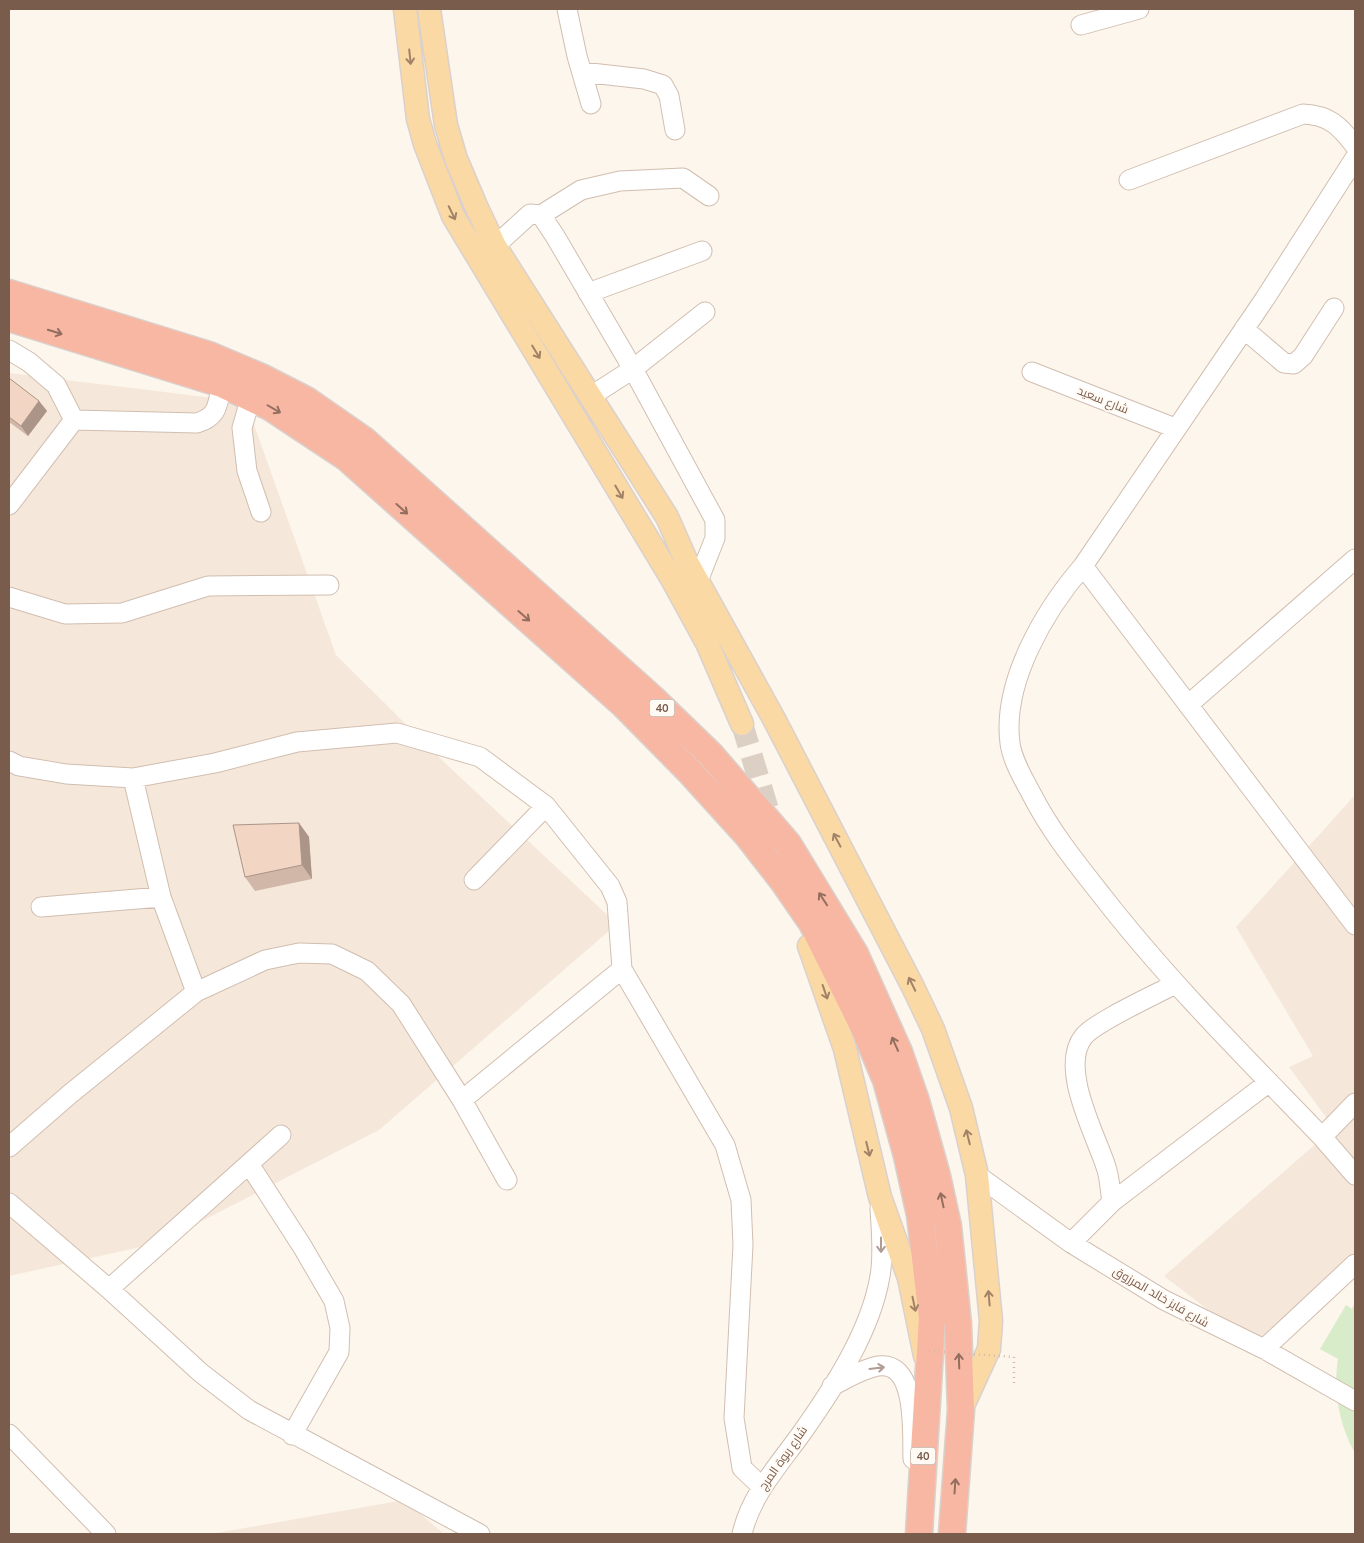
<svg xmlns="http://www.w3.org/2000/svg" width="1364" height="1543" font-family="Mulish,Cairo,sans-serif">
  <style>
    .residential { fill: #f5e8da }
    .green { fill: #d8ecc9 }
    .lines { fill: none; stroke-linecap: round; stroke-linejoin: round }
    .major-tunnel { stroke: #dcd0c4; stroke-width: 22; stroke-dasharray: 22 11; stroke-linecap: butt }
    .minor-casing { stroke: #d1beb0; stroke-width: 21 }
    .major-casing { stroke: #dad1cd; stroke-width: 25 }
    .highway-casing { stroke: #dad1cd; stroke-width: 29 }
    .path { stroke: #d9b8a5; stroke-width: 2.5; stroke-dasharray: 1 4; stroke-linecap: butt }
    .minor { stroke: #fff; stroke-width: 19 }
    .major { stroke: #fbd9a5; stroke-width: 22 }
    .highway { stroke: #f7b7a3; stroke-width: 26 }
    .path-bridge { stroke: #d9b8a5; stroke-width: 2.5; stroke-dasharray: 1 4; stroke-linecap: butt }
    .wall { fill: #d1b7a8 }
    .shaded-wall { fill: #aa9588 }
    .building { fill: #f3d5c3; stroke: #aa9588 }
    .oneway { stroke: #a18267 }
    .oneway2 { stroke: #936e5e }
    .oneway3 { stroke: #af9d94 }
    .labels { text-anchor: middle; stroke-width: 4; stroke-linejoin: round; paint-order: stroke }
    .shield { fill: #fffaf3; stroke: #a28b7f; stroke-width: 1 }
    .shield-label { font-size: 11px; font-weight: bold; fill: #7a5c4d }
    .street-label { font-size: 12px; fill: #7a5c4d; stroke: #fffaf3 }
  </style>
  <rect width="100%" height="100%" fill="#fdf6ec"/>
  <path class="residential" d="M9,373L246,402L336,655L444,762L617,924L379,1130L159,1243L9,1276Z
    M1355,795V1271L1254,1345L1164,1276L1334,1128L1289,1067L1313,1056L1236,927Z
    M404,1500L444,1534H211Z"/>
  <path class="green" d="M1355,1302V1453C1339,1425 1333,1390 1338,1359L1320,1349L1346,1305L1352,1309Z"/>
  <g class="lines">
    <path class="major-tunnel" d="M742,724L773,826"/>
    <defs>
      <path id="minor" d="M567,9L577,56L591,104
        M1081,25L1139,9
        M582,72L644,79L663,85L669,96L675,130
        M1355,158L1264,300L1083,566L1355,925
        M1129,180L1303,114C1329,115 1340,126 1355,146
        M541,215L581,190L620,181L683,178L709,196
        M495,246L530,214L541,215L555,236L633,369L715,520V538L698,581
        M588,293L702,251
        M1244,329L1284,363L1294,364L1303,356L1334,308
        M9,350L29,362L56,385L74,420
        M1032,372L1175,428
        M591,396L633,369L705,312
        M251,397L242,428L247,471L261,512
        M9,505L74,420L197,423C219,416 217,405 222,384
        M1083,566C1045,610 1002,682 1010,743C1012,760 1024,780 1032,795C1051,832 1077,864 1103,897C1170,983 1247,1059 1322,1137
        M9,597L65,614L122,613L208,586L329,585
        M1188,705L1355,559
        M9,761L19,766L66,774L133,778L215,763L297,742L397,733L480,757L546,806L610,886L617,902L622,969L725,1145L741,1200L743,1245L734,1418L742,1468L762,1487
        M133,778L161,897L196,992
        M474,880L546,806
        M41,907L161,897
        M462,1100L622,969
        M1355,1103L1322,1137L1355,1175
        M9,1147L70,1094L196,992L265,960L299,953L332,954L367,971L401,1004L462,1100L507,1180
        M249,1164L302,1246L334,1301L340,1328L339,1352L292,1435
        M977,1175L1071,1243L1164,1300L1264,1349L1355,1401
        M1112,1202L1269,1082
        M9,1203L109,1289L201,1373L249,1410L480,1534
        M1071,1243L1112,1202C1110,1191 1110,1178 1106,1167C1096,1135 1058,1067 1084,1036C1097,1021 1155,995 1175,984
        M109,1289L281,1135
        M1264,1349L1355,1264
        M832,1386C846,1379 862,1369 878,1366C918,1360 912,1435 913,1459
        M9,1434L106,1534
        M742,1534C751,1495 778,1466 801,1434C833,1389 871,1331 880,1276C884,1254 881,1230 880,1208"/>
      <path id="major" d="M405,9L418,119L425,144L453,216L672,579L707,643L742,724
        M429,9L446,125L456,159L476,206L495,246L667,517L686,560L774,719L913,987L933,1029L961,1108L977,1175L991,1321L989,1349L961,1410
        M809,946L845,1049L880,1197L909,1278L925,1356"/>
      <path id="highway" d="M9,293L209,355L261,377L306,400L365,441L652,698L711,755L788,844L855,954L899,1052L916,1101L937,1176L948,1226L958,1324L961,1410L952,1534
        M9,318L222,384L270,407L347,458L624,705L690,772L748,836L783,881L812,923L864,1028L886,1080L907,1156L920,1215L932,1318L919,1534"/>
    </defs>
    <use href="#minor" class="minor-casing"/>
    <use href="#major" class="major-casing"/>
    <use href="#highway" class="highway-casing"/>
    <path class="path" d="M1014,1383V1357"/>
    <use href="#minor" class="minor"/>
    <use href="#major" class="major"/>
    <use href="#highway" class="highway"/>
    <path class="path-bridge" d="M929,1351L1014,1357"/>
  </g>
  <path class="wall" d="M9,378L39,401L47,411L28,436L9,422Z
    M299,823L309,837L312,879L255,891L245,877Z"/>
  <path class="shaded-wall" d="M39,401L47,411L28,436L21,426Z
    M299,823L309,837L312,879L302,865Z"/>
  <path class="building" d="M9,378L39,401L21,426L9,417Z
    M299,823L302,865L245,877L233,825Z"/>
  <defs><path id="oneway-shaft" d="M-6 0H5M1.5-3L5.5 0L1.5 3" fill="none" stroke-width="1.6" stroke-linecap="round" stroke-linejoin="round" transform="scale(1.25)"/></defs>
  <g class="oneway">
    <use href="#oneway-shaft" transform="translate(410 57) rotate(84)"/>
    <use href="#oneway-shaft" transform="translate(452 213) rotate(64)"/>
    <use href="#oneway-shaft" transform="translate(536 352) rotate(59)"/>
    <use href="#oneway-shaft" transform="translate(619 492) rotate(60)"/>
    <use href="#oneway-shaft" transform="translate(837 840) rotate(-118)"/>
    <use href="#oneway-shaft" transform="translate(912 984) rotate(-116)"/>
    <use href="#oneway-shaft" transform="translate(825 992) rotate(71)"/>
    <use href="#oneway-shaft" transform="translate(968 1137) rotate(-104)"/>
    <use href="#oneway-shaft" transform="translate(868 1149) rotate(76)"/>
    <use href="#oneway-shaft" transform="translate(989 1298) rotate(-95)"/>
    <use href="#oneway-shaft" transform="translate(914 1304) rotate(78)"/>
  </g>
  <g class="oneway2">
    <use href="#oneway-shaft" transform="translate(55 332) rotate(17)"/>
    <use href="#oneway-shaft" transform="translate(274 409) rotate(30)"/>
    <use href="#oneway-shaft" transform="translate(402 509) rotate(42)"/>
    <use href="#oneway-shaft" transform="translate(524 616) rotate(41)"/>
    <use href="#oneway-shaft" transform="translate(823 899) rotate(-123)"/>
    <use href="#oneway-shaft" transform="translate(895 1044) rotate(-114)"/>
    <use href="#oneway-shaft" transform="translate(942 1200) rotate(-102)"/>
    <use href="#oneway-shaft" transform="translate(959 1361) rotate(-92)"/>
    <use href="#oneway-shaft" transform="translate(955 1486) rotate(-86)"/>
  </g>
  <g class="oneway3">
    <use href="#oneway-shaft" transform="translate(881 1245) rotate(90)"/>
    <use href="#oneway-shaft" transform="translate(877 1368) rotate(-7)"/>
  </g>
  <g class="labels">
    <g class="shield">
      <rect x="649.5" y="699.5" width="25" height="17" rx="4"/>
      <rect x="910.5" y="1447.5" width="25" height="17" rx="4"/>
    </g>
    <g class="shield-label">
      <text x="662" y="712">40</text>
      <text x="923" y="1460">40</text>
    </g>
    <g class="street-label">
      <text transform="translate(1103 400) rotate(22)" y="4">شارع سعيد</text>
      <text transform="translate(1161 1297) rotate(30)" y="4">شارع فايز خالد المرزوق</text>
      <text transform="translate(783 1458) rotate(-55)" y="4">شارع ربوة المرج</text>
    </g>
  </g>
  <rect width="1364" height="1543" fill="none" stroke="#7a5c4d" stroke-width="20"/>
</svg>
